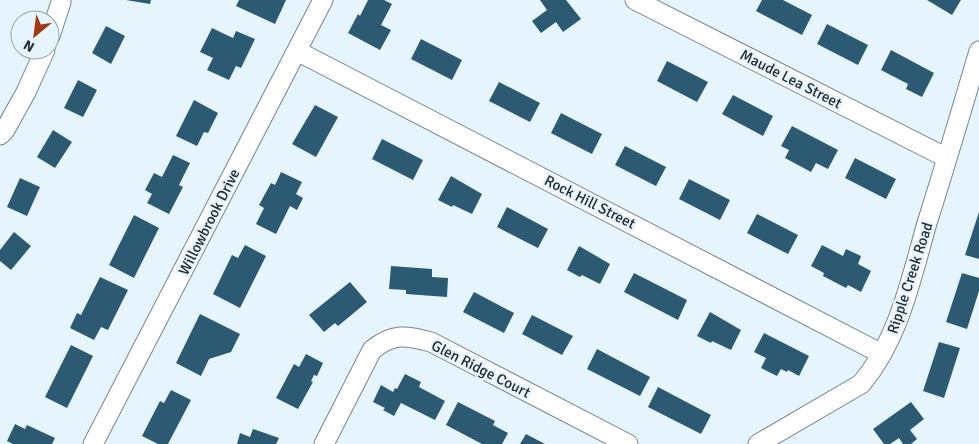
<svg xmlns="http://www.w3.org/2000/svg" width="979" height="444" font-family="Signika,sans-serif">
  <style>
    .building { fill: #2c5a73 }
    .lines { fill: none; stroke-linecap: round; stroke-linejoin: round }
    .street-casing { stroke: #77848c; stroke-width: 21 }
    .street { stroke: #fff; stroke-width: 19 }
    .labels { text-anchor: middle; stroke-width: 5; stroke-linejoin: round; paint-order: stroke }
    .street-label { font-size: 15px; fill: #24292d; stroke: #e6f4fd }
  </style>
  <rect width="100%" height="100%" fill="#e6f4fd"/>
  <path class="building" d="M126,0H151L150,4Z
    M239,0H286L275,24L236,6Z
    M368,0H384L392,4L381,25L391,30L380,50L348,33L358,14L360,16Z
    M540,0H566L581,19L563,32L556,22L541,33L532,21L547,10Z
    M762,0H783L812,15L802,35L756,11Z
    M927,0H961L952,15Z
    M827,24L868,45L858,65L817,44Z
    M106,26L125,36L111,64L92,53Z
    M212,28L233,38L236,31L255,39L241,68L236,66L229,80L207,70L213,58L200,52Z
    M421,39L462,60L452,80L411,59Z
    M891,50L934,73L922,97L906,89L908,84L881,70Z
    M667,61L708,82L697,102L657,81Z
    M78,80L97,90L83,117L64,108Z
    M499,82L540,103L530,122L489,101Z
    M733,95L773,116L763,136L722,114Z
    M194,100L218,113L208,133L204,132L197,146L176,136Z
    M315,105L338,117L316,157L292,144Z
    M561,113L602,134L592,154L551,133Z
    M792,126L838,150L828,169L816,163L811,172L785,158L789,150L781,146Z
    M53,130L72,142L55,168L37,157Z
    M382,139L423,160L413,180L372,159Z
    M625,146L666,167L656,186L615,165Z
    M173,155L190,163L179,185L183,187L169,214L147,203L152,194L145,190L154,173L162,177Z
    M855,158L896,179L886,199L845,178Z
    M281,172L302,182L296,194L303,198L297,210L290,206L276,234L256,224L264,208L259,205L271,183L275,185Z
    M451,176L482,194L472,214L453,205L452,207L438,200Z
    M20,178L40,187L27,216L7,207Z
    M689,179L730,200L720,220L679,199Z
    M507,207L548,229L538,248L497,227Z
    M979,212V259L965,255Z
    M757,214L798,235L788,254L747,233Z
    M134,215L159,228L134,278L109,265Z
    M14,232L31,246L11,270L0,261V250Z
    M245,245L266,256L240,308L213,294L232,255L238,258Z
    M822,245L843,256L846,249L861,256L858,264L871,271L861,292L848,285L846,288L823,276L824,273L811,266Z
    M579,246L610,264L600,284L582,275L580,277L567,270Z
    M391,266L432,269V277L448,278L447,297L406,294V290L389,289Z
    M634,273L687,300L678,320L624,292Z
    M962,273L979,278V291L967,329L946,322Z
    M100,277L128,290L108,330L101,327L94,340L70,328L77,313L81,315Z
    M350,282L367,302L338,326L335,323L324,332L309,315Z
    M474,292L514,313L504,333L463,312Z
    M710,312L741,330L731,350L712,341L711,343L697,336Z
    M200,314L240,334L231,352L209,359L201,376L176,363Z
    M532,315L573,336L562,355L522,334Z
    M764,333L809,356L799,376L788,370L787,372L781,369L777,376L761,368L766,358L754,352Z
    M939,342L960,348L944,398L923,391Z
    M71,345L93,356L67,408L45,397Z
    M597,349L650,377L640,396L587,369Z
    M306,354L323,363L317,376L314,375L311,381L313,382L298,409L276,398L294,364L299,367Z
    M405,374L421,382L419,387L445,401L435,420L401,403L394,416L383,410L385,408L373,402L381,385L393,392L395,388L397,389Z
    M658,387L711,415L701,434L648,407Z
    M171,390L191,400L168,444H158L142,436L160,401L164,403Z
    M458,402L495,421L493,425L508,433L502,444H482L446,425Z
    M911,402L924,419L910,430L917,439L911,444H903L899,438L890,444H884L873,429Z
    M15,424L25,429L27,425L55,438L52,444H13L7,441Z
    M253,429L279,438L276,444H237L240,433L250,437Z
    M526,434L545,444H520Z"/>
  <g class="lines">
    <defs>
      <path id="street" d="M635,0L947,158
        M50,36L61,2
        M297,51L882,354
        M0,135L5,130L26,92L45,50
        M93,444L323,0
        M324,444L372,350C393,333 406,335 431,342L628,444
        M758,444L861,384C899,339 911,279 927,223C945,166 962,109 979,51"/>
    </defs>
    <use href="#street" class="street-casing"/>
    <use href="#street" class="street"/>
  </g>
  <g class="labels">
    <g class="street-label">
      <text transform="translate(791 79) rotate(27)" y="5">Maude Lea Street</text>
      <text transform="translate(590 202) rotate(27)" y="5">Rock Hill Street</text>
      <text transform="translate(209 222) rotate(-63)" y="5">Willowbrook Drive</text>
      <text transform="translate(910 278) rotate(-72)" y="5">Ripple Creek Road</text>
      <text transform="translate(481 369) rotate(27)" y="5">Glen Ridge Court</text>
    </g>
  </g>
  <g transform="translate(35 35) rotate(209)"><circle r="24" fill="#e6f4fd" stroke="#98a3aa"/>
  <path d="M0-4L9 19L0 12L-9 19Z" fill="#9f3911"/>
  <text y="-8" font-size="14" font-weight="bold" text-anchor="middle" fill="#24292d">N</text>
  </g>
</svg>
